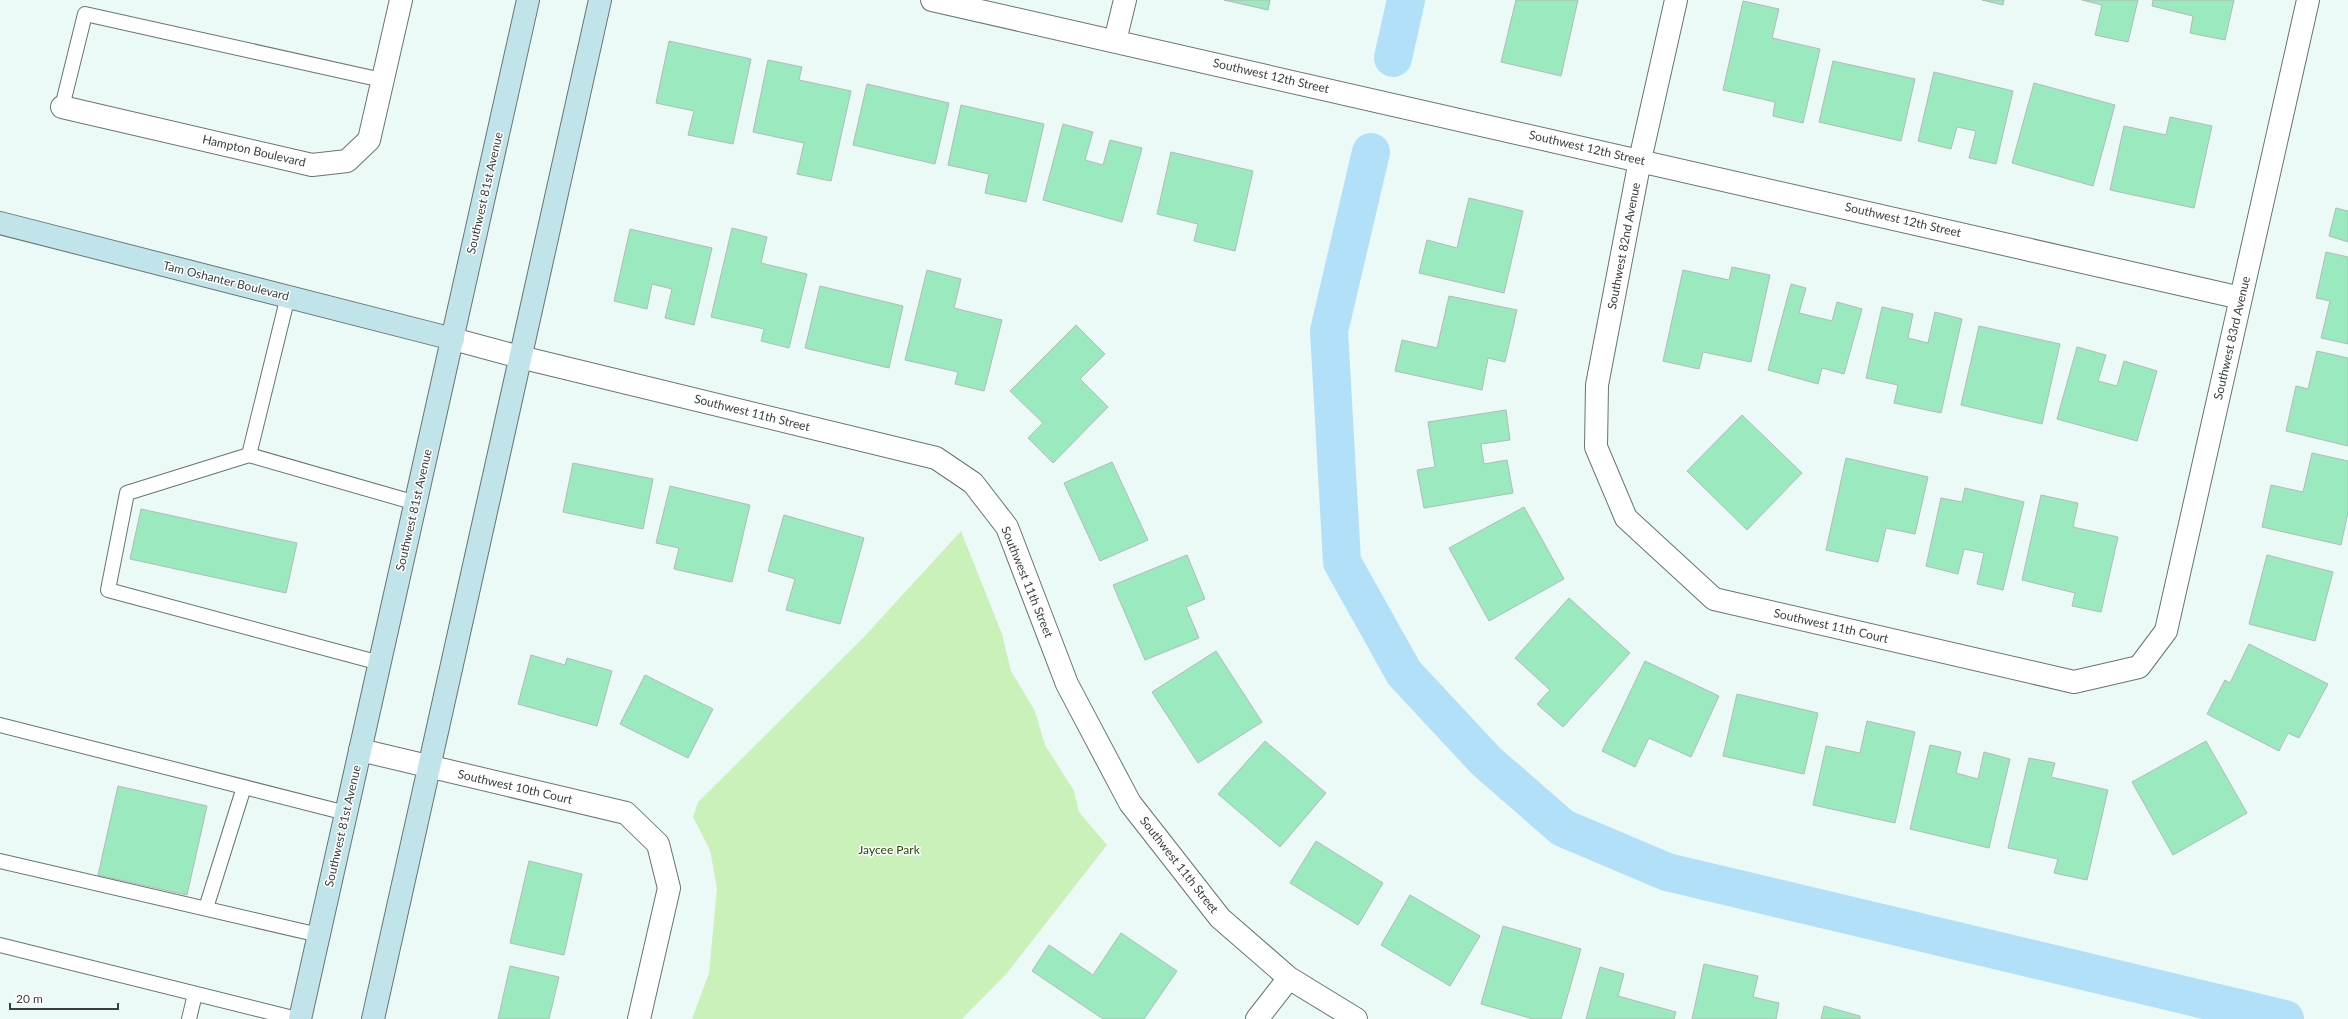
<svg xmlns="http://www.w3.org/2000/svg" width="2348" height="1019" font-family="Lato,sans-serif">
  <style>
    .green { fill: #cbf1bb }
    .lines { fill: none; stroke-linecap: round; stroke-linejoin: round }
    .canal { stroke: #b2e0f9; stroke-width: 38 }
    .building { fill: #9ae9bf; stroke: #b1bcb5 }
    .lane-casing { stroke: #687572; stroke-width: 16 }
    .street-casing { stroke: #687572; stroke-width: 24 }
    .secondary-casing { stroke: #687572; stroke-width: 24 }
    .lane { stroke: #fff; stroke-width: 14 }
    .street { stroke: #fff; stroke-width: 22 }
    .secondary { stroke: #c0e4e9; stroke-width: 22 }
    .labels { text-anchor: middle; stroke-width: 3; stroke-linejoin: round; paint-order: stroke }
    .street-label { font-size: 12px; fill: #393e3d; stroke: #fff }
    .park-label { font-size: 12px; fill: #1e4603; stroke: #fff }
  </style>
  <rect width="100%" height="100%" fill="#ebf9f7"/>
  <path class="green" d="M961,531L1002,634L1011,671L1035,711L1045,745L1074,791L1079,812L1107,845L1007,973L962,1019H692L709,973L717,888L710,850L693,817L698,802L863,638Z"/>
  <g class="lines">
    <path class="canal" d="M1393,58L1406,0
      M1371,152L1329,331L1342,562L1404,673L1486,761L1563,828L1667,872L2285,1019"/>
  </g>
  <path class="building" d="M1224,0H1270L1268,10Z
    M1516,0H1578L1561,76L1501,62Z
    M1982,0H2004L2003,5Z
    M2082,0H2138L2128,42L2095,35L2102,5Z
    M2153,0H2234L2225,40L2190,33L2193,16L2152,6Z
    M1743,1L1779,9L1772,38L1820,49L1803,123L1773,116L1775,102L1723,90Z
    M669,41L751,59L733,144L688,135L694,111L656,103Z
    M768,60L802,67L799,80L851,91L831,181L797,174L804,143L753,132Z
    M1833,61L1915,79L1901,141L1819,122Z
    M1934,72L2013,91L1996,164L1969,158L1976,131L1957,127L1951,149L1918,141Z
    M2034,83L2115,105L2093,186L2012,163Z
    M867,84L949,103L935,164L853,145Z
    M961,105L1044,124L1026,202L985,193L989,174L948,165Z
    M2170,117L2212,126L2194,208L2110,190L2124,126L2166,135Z
    M1063,124L1093,132L1085,160L1103,165L1110,140L1142,148L1122,222L1043,200Z
    M1171,152L1253,171L1235,251L1194,241L1198,224L1157,214Z
    M1469,198L1523,211L1504,293L1419,273L1427,240L1457,248Z
    M2336,208L2348,211V242L2329,236Z
    M732,228L767,237L761,263L807,274L789,348L761,341L764,329L711,317Z
    M630,229L712,248L694,325L665,318L672,289L652,284L647,309L614,301Z
    M2326,252L2348,257V344L2321,338L2330,301L2316,298Z
    M1732,267L1770,275L1751,362L1703,352L1699,369L1663,361L1683,270L1729,280Z
    M927,270L961,279L954,308L1002,320L984,391L955,384L958,372L905,360Z
    M1791,284L1806,288L1799,313L1832,321L1837,302L1862,309L1844,374L1822,368L1818,384L1768,370Z
    M820,286L903,306L889,368L805,348Z
    M1449,296L1517,310L1505,362L1488,358L1482,390L1395,371L1402,340L1437,348Z
    M1882,307L1913,314L1908,338L1928,343L1935,312L1962,319L1941,413L1894,403L1898,385L1866,378Z
    M1076,325L1105,354L1080,379L1108,407L1053,463L1028,438L1043,423L1010,391Z
    M1979,326L2060,344L2042,424L1961,405Z
    M2077,347L2106,355L2098,381L2117,386L2124,361L2157,371L2137,441L2057,419Z
    M2317,351L2348,358V446L2286,431L2296,386L2308,389Z
    M1506,410L1510,440L1481,444L1484,464L1507,460L1513,493L1424,508L1417,470L1435,467L1428,422Z
    M1742,415L1802,473L1747,530L1687,471Z
    M2312,453L2348,461V512L2341,545L2262,527L2271,485L2303,492Z
    M1846,458L1928,477L1915,534L1886,528L1878,562L1826,550Z
    M1112,462L1148,540L1100,561L1064,483Z
    M573,463L653,479L643,529L563,512Z
    M670,486L750,505L732,582L674,569L679,548L656,543Z
    M1965,488L2024,502L2003,590L1977,584L1984,553L1964,549L1958,574L1926,566L1941,498L1962,502Z
    M2041,495L2078,503L2073,527L2118,537L2101,612L2072,606L2075,593L2022,580Z
    M1524,507L1564,579L1489,621L1449,548Z
    M141,509L297,543L286,593L130,559Z
    M784,515L864,538L840,624L786,610L795,579L768,571Z
    M1187,555L1205,599L1186,607L1199,638L1145,660L1113,585Z
    M2267,555L2333,572L2315,641L2249,624Z
    M1569,598L1630,653L1563,727L1537,704L1550,690L1515,658Z
    M2249,644L2328,684L2299,738L2288,733L2279,751L2207,714L2225,680L2230,683Z
    M1216,651L1262,722L1198,763L1152,692Z
    M531,655L565,665L567,658L612,671L597,726L518,704Z
    M1645,661L1719,696L1691,757L1649,738L1635,767L1602,751Z
    M645,675L713,709L688,758L620,724Z
    M1737,694L1818,713L1804,774L1723,756Z
    M1867,721L1915,732L1895,823L1813,805L1826,746L1860,753Z
    M1265,741L1326,793L1280,847L1218,794Z
    M2206,741L2247,813L2173,855L2132,782Z
    M1930,745L1961,752L1956,773L1978,779L1984,752L2010,759L1989,848L1910,829Z
    M2029,758L2055,763L2051,777L2108,790L2087,880L2054,873L2058,859L2008,848Z
    M118,786L207,806L187,895L98,875Z
    M1316,841L1383,883L1358,925L1290,883Z
    M529,861L582,874L564,955L510,943Z
    M1410,895L1480,936L1450,986L1381,945Z
    M1503,926L1581,949L1561,1019H1533L1481,1004Z
    M1121,933L1177,971L1144,1019H1103L1032,971L1049,945L1093,975Z
    M1704,964L1758,976L1753,997L1779,1003L1776,1019H1692Z
    M510,966L559,977L549,1019H498Z
    M1600,967L1624,974L1618,996L1676,1012L1674,1019H1586Z
    M1824,1006L1860,1016V1019H1821Z"/>
  <g class="lines">
    <defs>
      <path id="lane" d="M62,107L85,14L382,80
        M288,296L249,455L127,493L108,590L380,663
        M249,455L416,503
        M0,725L346,813
        M0,861L319,935
        M206,908L244,787
        M0,945L297,1019
        M189,1019L195,994"/>
      <path id="street" d="M932,0L2241,298
        M1676,0L1640,160L1597,385L1596,447L1626,518L1714,599L2074,682L2139,667L2166,631L2308,0
        M1115,41L1125,0
        M62,107L312,165L347,161L369,140L401,0
        M453,339L520,357L936,458L973,483L1007,527L1067,684L1130,803L1220,918L1289,978L1356,1019
        M360,750L626,813L658,844L669,888L639,1019
        M1257,1019L1289,978"/>
      <path id="secondary" d="M0,223L453,339
        M300,1019L528,0
        M373,1019L600,0"/>
    </defs>
    <use href="#lane" class="lane-casing"/>
    <use href="#street" class="street-casing"/>
    <use href="#secondary" class="secondary-casing"/>
    <use href="#lane" class="lane"/>
    <use href="#street" class="street"/>
    <use href="#secondary" class="secondary"/>
  </g>
  <g class="labels">
    <g class="street-label">
      <text transform="translate(1271 76) rotate(13)" y="4">Southwest 12th Street</text>
      <text transform="translate(1587 148) rotate(13)" y="4">Southwest 12th Street</text>
      <text transform="translate(254 151) rotate(13)" y="4">Hampton Boulevard</text>
      <text transform="translate(485 193) rotate(-77)" y="4">Southwest 81st Avenue</text>
      <text transform="translate(1903 220) rotate(13)" y="4">Southwest 12th Street</text>
      <text transform="translate(1624 246) rotate(-79)" y="4">Southwest 82nd Avenue</text>
      <text transform="translate(226 281) rotate(14)" y="4">Tam Oshanter Boulevard</text>
      <text transform="translate(2232 338) rotate(-77)" y="4">Southwest 83rd Avenue</text>
      <text transform="translate(752 413) rotate(14)" y="4">Southwest 11th Street</text>
      <text transform="translate(414 510) rotate(-77)" y="4">Southwest 81st Avenue</text>
      <text transform="translate(1027 582) rotate(68)" y="4">Southwest 11th Street</text>
      <text transform="translate(1831 626) rotate(13)" y="4">Southwest 11th Court</text>
      <text transform="translate(515 787) rotate(13)" y="4">Southwest 10th Court</text>
      <text transform="translate(343 826) rotate(-77)" y="4">Southwest 81st Avenue</text>
      <text transform="translate(1179 865) rotate(52)" y="4">Southwest 11th Street</text>
    </g>
    <g class="park-label">
      <text x="889" y="854">Jaycee Park</text>
    </g>
  </g>
  <path d="M10 1003v6h108v-6" fill="none" stroke="#393e3d" stroke-width="2"/>
  <text x="16" y="1003" font-size="12" fill="#393e3d" stroke="#ffffff" stroke-width="3" paint-order="stroke">20 m</text>
</svg>
